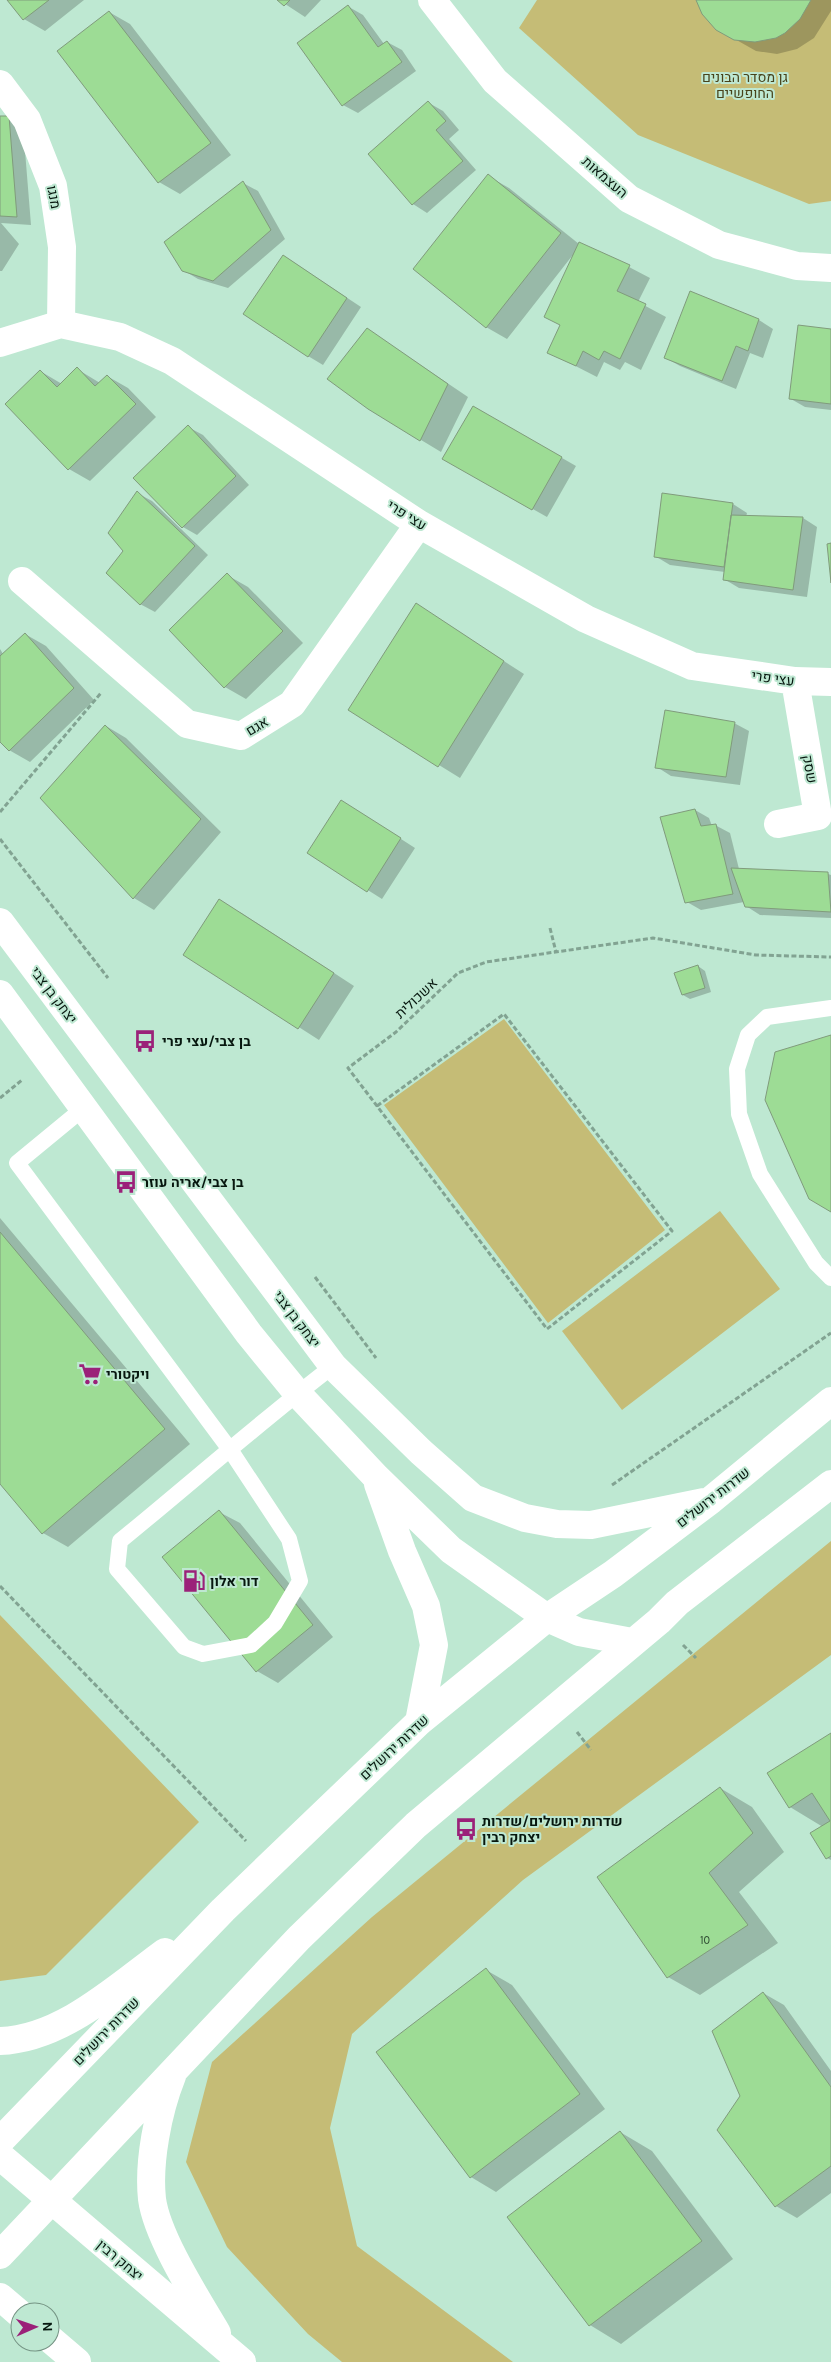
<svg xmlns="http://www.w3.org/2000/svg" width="831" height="2362" font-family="Karla,Heebo,sans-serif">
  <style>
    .green { fill: #c5bc76 }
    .shadow { fill: #0003 }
    .building { fill: #9ddc95; stroke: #809b7c }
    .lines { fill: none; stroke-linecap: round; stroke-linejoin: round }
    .path { stroke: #82a392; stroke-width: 3; stroke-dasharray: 5 2.5; stroke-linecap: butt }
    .lane { stroke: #fff; stroke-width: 16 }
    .street { stroke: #fff; stroke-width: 28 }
    .secondary { stroke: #fff; stroke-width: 28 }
    .labels { text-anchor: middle; stroke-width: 4; stroke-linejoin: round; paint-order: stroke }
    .number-label { font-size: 11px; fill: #2c4830 }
    .park-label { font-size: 14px; fill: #48431b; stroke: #bee8d2 }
    .street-label { font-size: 14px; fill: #07170f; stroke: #bee8d2 }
    .poi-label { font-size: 14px; font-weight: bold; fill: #07170f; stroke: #bee8d2; text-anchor: start }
  </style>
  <rect width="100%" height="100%" fill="#bee8d2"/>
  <path class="green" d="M537,0H831V201L809,204L638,135L519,28Z
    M504,1019L665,1230L548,1323L384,1105Z
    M720,1211L780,1289L622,1410L562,1331Z
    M831,1541V1655L523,1880L352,2034L330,2128L357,2246L513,2362H342L308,2334L227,2247L186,2162L212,2062L372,1917Z
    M0,1615L199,1822L46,1975L0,1981Z"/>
  <path class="shadow" d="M8,0H84L45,31L24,19Z
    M279,0H321L305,17Z
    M697,0H831V11L814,38L797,49L777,54L756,51L717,29Z
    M349,7L363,15L384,44L387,42L402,50L416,71L358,113L343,105L299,43Z
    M109,12L130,24L231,155L180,194L159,182L59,51Z
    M429,103L443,111L459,130L449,139L476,170L427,213L413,204Z
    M8,117L23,126L31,225L1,223L19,244L2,271H0V118Z
    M488,176L509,188L579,244L629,267L650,278L638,302L666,317L641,370L625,362L620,370L604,362L597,377L548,352L561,325L572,256L507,339L486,327Z
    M243,183L258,191L285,239L228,288L198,279L183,270Z
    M284,256L361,307L323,365L308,356Z
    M691,293L759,320L773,329L763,358L750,353L736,389L680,366L666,358Z
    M367,329L468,397L441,452L368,408Z
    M831,330V410L805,407L791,399Z
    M77,369L100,383L107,376L128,388L156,417L90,481L69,469L40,371L62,384Z
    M473,407L576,466L547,517L444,459Z
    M188,427L203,435L249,485L197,535L183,527Z
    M137,493L152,501L208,555L155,612L140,604L124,550Z
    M733,504L747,513L746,517L803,518L817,527L807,597L739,588L724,579L725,572L670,565L655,556Z
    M227,575L248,587L303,643L246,699L225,687Z
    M436,617L524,674L460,778L350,710Z
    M25,634L46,646L94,700L30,762L9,750L0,740V649L3,654Z
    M734,723L749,731L740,785L671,776L657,767Z
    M106,726L126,738L221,832L154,910L134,898L42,798Z
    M356,810L415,848L382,899L309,853Z
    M695,810L709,818L712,826L715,825L730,833L739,869L828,874L831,875V918L760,915L746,906L744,902L701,910L687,902Z
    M240,912L354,986L319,1040L185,954Z
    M698,966L705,971L711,992L690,999L683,995Z
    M0,1218L190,1444L68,1547L43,1533L0,1482Z
    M219,1512L240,1523L333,1637L278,1683L257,1671Z
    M831,1734V1860L827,1858L823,1827L790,1807Z
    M720,1788L752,1807L784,1852L739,1892L778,1943L700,1995L668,1977Z
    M486,1970L512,1985L605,2109L496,2192L471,2177Z
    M763,1993L784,2005L831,2071V2193L797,2218L776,2206L742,2097Z
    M620,2132L652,2151L733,2259L621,2344L590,2325Z"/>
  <path class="building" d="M7,0H49L23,20Z
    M277,0H290L284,6Z
    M696,0H811L800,19L785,33L776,38L755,42L734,40L716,30L702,14Z
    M348,5L378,47L387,41L402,62L342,106L297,43Z
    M109,11L211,143L158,183L57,51Z
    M428,101L446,121L436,130L463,161L412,205L368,154Z
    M0,116H9L17,217L0,216Z
    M488,174L561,233L486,328L413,269Z
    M243,181L271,230L213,281L182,271L164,242Z
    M579,242L630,265L617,291L646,304L620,359L604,351L599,360L583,351L576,366L547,353L560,325L544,317Z
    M283,255L347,298L308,357L243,314Z
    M690,291L759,319L748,351L736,346L722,381L664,358Z
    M798,325L831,329V404L789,399Z
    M367,328L448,384L420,441L368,409L327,379Z
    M77,367L95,386L107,375L136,404L68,470L5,404L40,370L57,387Z
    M473,406L562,457L532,510L442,459Z
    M188,425L236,476L182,528L133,478Z
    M137,491L195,546L140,605L106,573L123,551L108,533Z
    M662,493L733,503L724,567L654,557Z
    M731,515L803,517L793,590L723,580Z
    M831,543V583L827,544Z
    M227,573L283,631L224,688L169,630Z
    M416,603L504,661L438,767L348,710Z
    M25,633L74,688L9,751L0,742V656Z
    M665,710L735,722L726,777L655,768Z
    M105,725L201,819L133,899L40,798Z
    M341,800L401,838L367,892L307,853Z
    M695,809L701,826L716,824L733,894L685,903L660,817Z
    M731,868L828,872L831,912L745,907Z
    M219,899L334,973L298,1029L183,955Z
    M698,965L705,988L682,995L674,973Z
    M831,1035V1212L809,1199L765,1100L775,1052Z
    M0,1232L165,1429L42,1534L0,1484Z
    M219,1510L313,1625L256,1672L162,1557Z
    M831,1733V1856L826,1859L810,1833L830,1821L812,1793L789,1808L767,1773Z
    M720,1787L753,1833L709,1873L748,1925L667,1978L597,1877Z
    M486,1968L580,2094L470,2178L376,2052Z
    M763,1992L831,2087V2166L775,2207L717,2130L740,2096L712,2031Z
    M620,2131L702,2241L589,2326L507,2217Z"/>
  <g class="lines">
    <path class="path" d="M0,812L101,693
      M0,839L108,978
      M550,928L556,952
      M0,1098L22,1080
      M377,1106L504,1014L672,1231L547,1329L348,1068L396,1032L458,973L486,962L653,938L756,955L831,957
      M315,1277L376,1358
      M612,1485L831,1333
      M0,1586L246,1841
      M683,1645L696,1658
      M577,1732L591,1750"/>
    <path class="lane" d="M831,1008L767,1017L748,1035L737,1069L739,1114L760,1174L816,1263L831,1278
      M85,1107L17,1163L231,1451L289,1539L300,1581L275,1623L251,1645L203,1654L184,1647L117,1569L120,1541C191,1483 260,1422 333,1366"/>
    <path class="street" d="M432,0L495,81L629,199L719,245L797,266L831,268
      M0,84L27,120L53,186L62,247L61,324
      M0,343L61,324L120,337L172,361L419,524L586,619L692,666L795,681L831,682
      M22,581L187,724L241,736L292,704L419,524
      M778,824L818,816L795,681"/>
    <path class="secondary" d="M0,922L333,1366L421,1452L473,1498L525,1518L557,1524L591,1525L704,1502
      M0,994L249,1334L298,1394L376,1477L451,1550L547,1618L579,1632L632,1642
      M378,1484L402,1551L426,1606L434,1645L419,1722
      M0,2041C62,2039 117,1987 165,1952
      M172,2076C158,2111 148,2162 152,2199C157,2237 197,2299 217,2333
      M0,2141L223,1910L419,1722L547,1618L613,1574L711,1500L831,1401
      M0,2156L242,2362
      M0,2255L299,1938L416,1825L659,1621L677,1603L831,1484
      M0,2297L20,2314
      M50,2339L77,2362"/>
  </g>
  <defs>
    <symbol id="bus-bare" viewBox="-9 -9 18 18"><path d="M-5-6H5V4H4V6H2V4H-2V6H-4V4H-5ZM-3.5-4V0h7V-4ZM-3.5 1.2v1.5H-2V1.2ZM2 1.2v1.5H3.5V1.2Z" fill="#9b2179" stroke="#bee8d2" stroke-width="2.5" paint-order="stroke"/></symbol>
    <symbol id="supermarket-bare" viewBox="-9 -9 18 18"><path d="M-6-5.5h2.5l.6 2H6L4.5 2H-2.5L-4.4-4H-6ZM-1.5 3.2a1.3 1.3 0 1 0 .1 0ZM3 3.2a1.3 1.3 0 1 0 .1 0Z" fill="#9b2179" stroke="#bee8d2" stroke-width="2.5" paint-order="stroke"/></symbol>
    <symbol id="fuel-bare" viewBox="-9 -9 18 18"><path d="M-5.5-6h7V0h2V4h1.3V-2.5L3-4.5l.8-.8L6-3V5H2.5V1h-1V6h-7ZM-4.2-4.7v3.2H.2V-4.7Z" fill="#9b2179" stroke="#bee8d2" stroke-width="2.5" paint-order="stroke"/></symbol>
  </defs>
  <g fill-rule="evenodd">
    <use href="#bus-bare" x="129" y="1025" width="32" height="32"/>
    <use href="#bus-bare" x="110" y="1166" width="32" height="32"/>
    <use href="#supermarket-bare" x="74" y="1358" width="32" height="32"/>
    <use href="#fuel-bare" x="178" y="1565" width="32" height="32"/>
    <use href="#bus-bare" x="450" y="1813" width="32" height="32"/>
  </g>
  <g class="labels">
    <g class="number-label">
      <text x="705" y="1944">10</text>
    </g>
    <g class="park-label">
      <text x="745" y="82">גן מסדר הבונים<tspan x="745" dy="16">החופשיים</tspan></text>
    </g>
    <g class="street-label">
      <text transform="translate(605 177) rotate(41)" y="5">העצמאות</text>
      <text transform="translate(54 197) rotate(79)" y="5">מנגו</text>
      <text transform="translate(407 515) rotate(32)" y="5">עצי פרי</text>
      <text transform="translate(773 678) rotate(8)" y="5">עצי פרי</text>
      <text transform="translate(257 726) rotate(-31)" y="5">אגם</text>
      <text transform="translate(810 769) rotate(80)" y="5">שסק</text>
      <text transform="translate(54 995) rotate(53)" y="5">יצחק בן צבי</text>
      <text transform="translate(416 998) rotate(-43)" y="5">אשכולית</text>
      <text transform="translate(297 1319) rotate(53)" y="5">יצחק בן צבי</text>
      <text transform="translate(713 1497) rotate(-38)" y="5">שדרות ירושלים</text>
      <text transform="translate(394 1747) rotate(-43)" y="5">שדרות ירושלים</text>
      <text transform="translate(106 2031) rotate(-46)" y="5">שדרות ירושלים</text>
      <text transform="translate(120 2260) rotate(40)" y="5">יצחק רבין</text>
    </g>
    <g class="poi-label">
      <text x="162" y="1046">בן צבי/עצי פרי</text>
      <text x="142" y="1187">בן צבי/אריה עוזר</text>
      <text x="106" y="1379">ויקטורי</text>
      <text x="210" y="1586">דור אלון</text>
      <text x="482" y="1826">שדרות ירושלים/שדרות<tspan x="482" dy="16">יצחק רבין</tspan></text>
    </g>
  </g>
  <g transform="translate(35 2327) rotate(88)"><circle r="24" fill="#bee8d2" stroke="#759484"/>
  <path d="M0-4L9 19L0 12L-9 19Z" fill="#9b2179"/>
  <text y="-8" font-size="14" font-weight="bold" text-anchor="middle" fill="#07170f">N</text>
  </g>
</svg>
